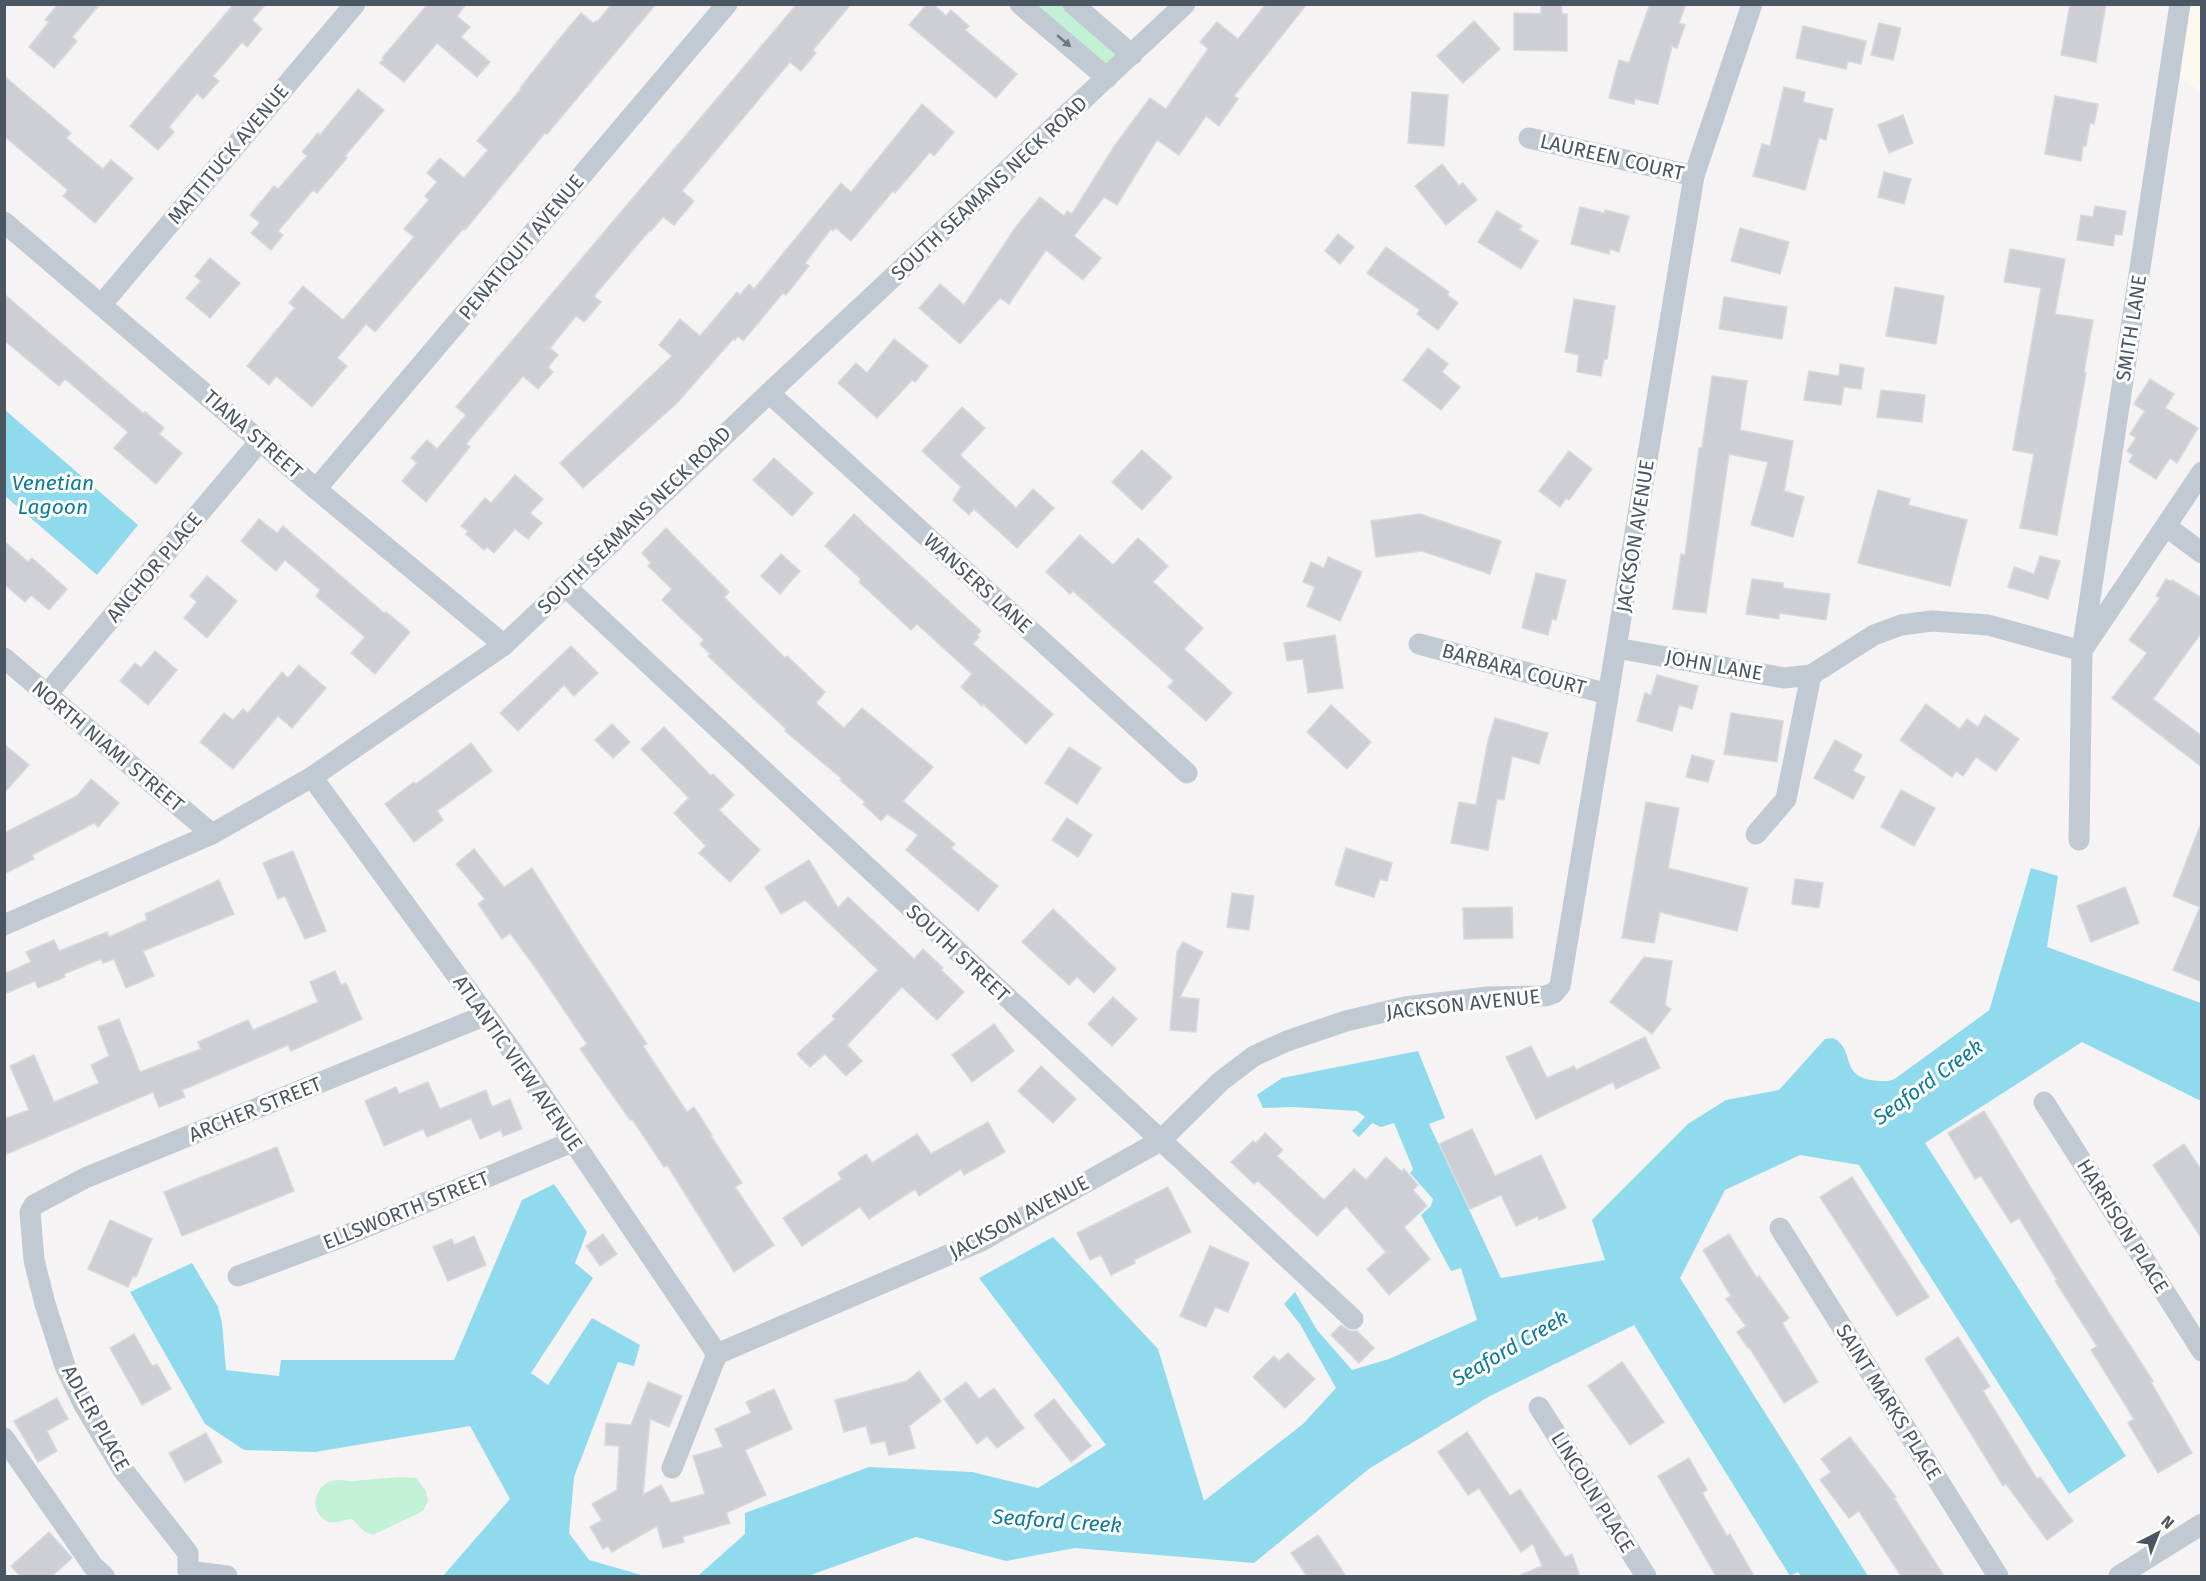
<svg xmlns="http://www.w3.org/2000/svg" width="2206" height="1581" font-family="'Fira Sans',sans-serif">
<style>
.commercial{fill:#fdf9ef}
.green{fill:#c3f1d5}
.water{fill:#90daee}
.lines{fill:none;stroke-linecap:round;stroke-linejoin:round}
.river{stroke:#90daee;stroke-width:45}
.building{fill:#cdcfd5;stroke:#d7d9de;stroke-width:1.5}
.street{stroke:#c1cad2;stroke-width:21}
.oneway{fill:#6e7983}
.labels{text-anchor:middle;stroke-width:6;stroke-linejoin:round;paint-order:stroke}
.street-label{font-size:20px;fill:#4a5661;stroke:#fff}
.water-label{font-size:21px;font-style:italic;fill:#0c7c9b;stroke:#fff}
</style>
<rect width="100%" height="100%" fill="#f5f3f3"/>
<polygon class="commercial" points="2170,5 2201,5 2201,92 2180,78 2188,10"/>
<g class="green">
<polygon points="1028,5 1066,5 1123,54 1107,71"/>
<path d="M400,1477L416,1478L426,1491L428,1501L423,1511L373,1535L365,1532L352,1519C344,1519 337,1524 329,1522C310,1515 312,1490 329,1482C337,1478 345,1481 352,1481C368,1480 384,1478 400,1477Z"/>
</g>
<g class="water">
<polygon points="5,410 138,525 97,575 5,496"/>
<path d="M2031,868L2058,876L2047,947L2201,1003V1101L2082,1042L1925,1143L2126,1456L2069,1494L1859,1165L1800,1155L1725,1190L1680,1278L1868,1576H1801L1798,1572L1790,1576L1634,1325L1490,1396L1370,1468L1254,1563L1075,1548L1006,1561L916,1537L808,1576H682L699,1575L745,1534V1513L869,1467L972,1472L1038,1488L1106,1445L979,1278L1053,1237L1158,1349L1204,1501L1303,1424L1336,1388L1300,1324L1284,1304L1295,1292L1317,1330L1352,1370L1389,1359L1477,1320L1461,1268L1451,1271L1421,1215L1431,1206L1433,1199L1410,1173L1413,1169L1394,1123L1381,1127L1372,1123L1359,1137L1352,1131L1365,1117L1357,1111L1293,1107L1263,1108L1257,1095L1282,1078L1418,1051L1445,1118L1429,1124L1501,1278L1605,1260L1592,1220L1688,1124L1726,1100L1779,1090L1825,1039L1833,1038C1859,1051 1834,1082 1888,1081L1958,1063L1987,1018Z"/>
<polygon points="554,1184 587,1232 575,1263 593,1278 531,1373 548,1385 592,1318 640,1345 634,1366 618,1362 574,1477 569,1533 589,1560 645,1576 443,1576 510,1499 470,1426 315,1452 244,1450 205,1424 130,1292 192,1263 218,1307 222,1323 226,1370 279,1376 281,1360 454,1360 522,1200"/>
</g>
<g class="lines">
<polyline class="river" points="1904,1100 2010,1023"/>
</g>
<g class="building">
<polygon points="58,4 100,4 72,37 77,41 54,68 29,47 49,22 45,20"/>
<polygon points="234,4 266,4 252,20 262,29 247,47 242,42 213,76 219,81 203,99 197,93 169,127 174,132 158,150 130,126"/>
<polygon points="428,4 466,4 457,16 470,27 461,37 490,62 477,77 437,43 404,82 380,63 384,59 382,58"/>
<polygon points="612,4 656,4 547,134 545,133 465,230 463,229 375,332 366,324 337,358 347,366 312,407 276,376 269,385 247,366 295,308 289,303 303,286 343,320 414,237 404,229 429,200 425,196 437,182 427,173 440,158 464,178 488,150 477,141 521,89 520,88 560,38 581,13 593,23 596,21 597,22"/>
<polygon points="797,4 851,4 813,50 816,53 801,71 790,62 682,191 694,201 674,225 663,217 651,231 650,230 594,296 601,302 584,322 576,316 550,348 558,355 548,367 553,372 538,389 523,376 466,444 470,447 426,502 402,481 417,463 411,458 427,440 437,449 466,415 456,407"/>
<polygon points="927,4 933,4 946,16 951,10 969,26 965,30 1017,74 996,98 909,25"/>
<polygon points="1266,4 1307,4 1234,96 1238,99 1219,126 1206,116 1179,155 1157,140 1117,205 1104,197 1074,236 1101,258 1083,280 1046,250 1009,304 1000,298 960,344 919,308 940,284 964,305 1015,228 1040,197 1064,216 1067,211 1072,214 1115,145 1150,98 1166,109 1208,49 1200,42 1217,22 1238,39"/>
<polygon points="1541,4 1561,4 1562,14 1567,14 1567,51 1514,50 1514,13 1541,14"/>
<polygon points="1650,4 1686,4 1679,23 1685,25 1677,48 1672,46 1658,104 1635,99 1634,104 1609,98 1619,60 1629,63"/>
<polygon points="2070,4 2106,4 2096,62 2061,55"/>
<polygon points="1474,21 1500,49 1463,83 1437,56"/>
<polygon points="1879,23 1901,28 1893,60 1871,55"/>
<polygon points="1803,26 1866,41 1861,64 1848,61 1846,69 1796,58"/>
<polygon points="4,76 71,133 66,138 103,169 111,160 133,178 95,223 63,196 68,190 4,136"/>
<polygon points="1784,87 1805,92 1803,102 1833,109 1826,140 1819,138 1805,190 1753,176 1762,144 1770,146"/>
<polygon points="358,89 384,110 345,156 347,158 317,193 313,190 278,231 283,235 271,250 251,233 260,223 250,215 274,186 278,189 307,156 302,152 318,133 320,135"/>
<polygon points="1412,92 1448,95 1444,146 1408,143"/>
<polygon points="2055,96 2098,104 2094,124 2090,123 2086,146 2083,146 2081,161 2045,154"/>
<polygon points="922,104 954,132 934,156 930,152 895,193 893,191 851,241 836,228 833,231 831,229 805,263 809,266 786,295 783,293 743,341 738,336 735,340 733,339 678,402 583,488 560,463 672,356 659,345 680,319 700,336 737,292 740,295 749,284 754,289 841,183 851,192"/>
<polygon points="1903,115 1913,143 1889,153 1878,125"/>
<polygon points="1442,164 1459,186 1463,183 1477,200 1446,225 1415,186"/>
<polygon points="1884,172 1911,179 1904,204 1878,197"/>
<polygon points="2095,206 2126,211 2122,235 2115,234 2113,246 2077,240 2081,215 2093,217"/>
<polygon points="1580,207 1604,213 1605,210 1629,216 1619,252 1610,249 1609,254 1571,244"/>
<polygon points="1497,211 1522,226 1519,230 1538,241 1521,269 1478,242"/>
<polygon points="1740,228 1789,242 1780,274 1731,261"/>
<polygon points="1338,234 1354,247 1340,264 1325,251"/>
<polygon points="1386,247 1449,292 1447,295 1458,303 1438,330 1417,314 1420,310 1367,273"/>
<polygon points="2010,249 2065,259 2055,314 2093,320 2084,372 2086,373 2057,535 2020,528 2034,454 2013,450 2041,288 2004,282"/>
<polygon points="210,258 240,283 210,318 186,298 201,281 195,276"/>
<polygon points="1895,287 1944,296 1936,344 1886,336"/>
<polygon points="4,294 144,414 145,412 164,428 159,434 182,453 156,484 114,448 128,432 65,379 59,386 4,340"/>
<polygon points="1724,297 1787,307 1782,339 1719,329"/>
<polygon points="1574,299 1615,306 1607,359 1604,359 1601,376 1577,372 1579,355 1565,352"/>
<polygon points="894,339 928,366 915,382 912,380 877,418 838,383 856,363 867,373"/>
<polygon points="1428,348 1448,364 1442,372 1460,387 1441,410 1403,380"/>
<polygon points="1840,364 1864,368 1861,389 1844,387 1841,405 1804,400 1809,371 1839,376"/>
<polygon points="1712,376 1747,381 1740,430 1793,441 1784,491 1804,497 1793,537 1751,525 1768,462 1729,454 1706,613 1673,609 1681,554 1685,555 1699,448 1702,448"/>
<polygon points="2150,379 2174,394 2165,408 2198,428 2177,463 2170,458 2156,479 2129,462 2133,455 2127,451 2136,438 2130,434 2145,411 2134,404"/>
<polygon points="1881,390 1925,395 1922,422 1877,417"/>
<polygon points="962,407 985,428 960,455 1016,508 1033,489 1054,508 1017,548 974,509 969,515 953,500 961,487 922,451"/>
<polygon points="1142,450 1172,477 1142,510 1112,482"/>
<polygon points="1569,451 1592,469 1569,500 1566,498 1560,507 1539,491"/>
<polygon points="774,458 813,493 792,516 753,480"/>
<polygon points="515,475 543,499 530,513 542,523 528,539 515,529 494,553 487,547 484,550 466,534 468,531 461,526 485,498 491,503"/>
<polygon points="1878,490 1910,499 1908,505 1967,520 1950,586 1858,563"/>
<polygon points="854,514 981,631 977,635 979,637 973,644 1053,714 1026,744 983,704 982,706 961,687 972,674 917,624 911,630 859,582 861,579 825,546"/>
<polygon points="1420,514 1501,541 1490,574 1422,551 1376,557 1371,521"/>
<polygon points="259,519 277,533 283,526 384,613 386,612 410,632 375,674 351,653 365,637 316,596 320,590 285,560 276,571 241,541"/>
<polygon points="666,528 729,592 724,597 785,658 787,656 825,692 816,703 844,728 862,708 933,767 903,801 955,844 951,848 998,886 978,911 906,850 918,835 887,814 881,821 863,804 865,802 840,780 841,778 785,731 786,729 708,656 710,654 700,644 704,640 662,600 672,589 648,566 651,563 642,553"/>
<polygon points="1080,535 1113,565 1138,538 1168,566 1153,582 1203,628 1184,649 1232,693 1206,721 1168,687 1174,681 1073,591 1070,594 1046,572"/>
<polygon points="4,541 28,562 32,558 67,589 49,610 31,595 25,602 4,584"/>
<polygon points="781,554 800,571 780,594 761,576"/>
<polygon points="2040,556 2060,561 2048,599 2008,587 2014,567 2034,574"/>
<polygon points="1328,557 1362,572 1340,621 1307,606 1315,587 1303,582 1311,562 1324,568"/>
<polygon points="1536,573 1566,580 1556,620 1552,619 1548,635 1522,628"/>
<polygon points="207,576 237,601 207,638 184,618 197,602 190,596"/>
<polygon points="1752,579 1783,583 1783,588 1830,594 1826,620 1779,613 1779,619 1746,614"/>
<polygon points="2166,579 2171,582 2172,580 2202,598 2202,632 2153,699 2202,736 2202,767 2112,698 2147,653 2129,640 2160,598 2156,596"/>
<polygon points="1335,635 1343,688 1308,693 1303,659 1287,661 1284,643"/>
<polygon points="571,646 598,673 574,696 564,685 518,731 500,713"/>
<polygon points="155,651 177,670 148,705 120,681 135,663 141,668"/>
<polygon points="299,665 326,688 292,728 278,716 233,769 200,742 224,713 233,720 243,709 248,713 282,672 288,678"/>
<polygon points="1657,675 1698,686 1692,709 1679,705 1672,731 1637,721 1645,693 1651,695"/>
<polygon points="1926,704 1960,729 1967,719 1978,727 1985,715 2019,739 1996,771 1976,757 1963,776 1956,771 1952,777 1900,740"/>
<polygon points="1331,705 1371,742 1347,769 1307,732"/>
<polygon points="1731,713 1783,721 1777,762 1724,754"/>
<polygon points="1495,718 1548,733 1539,764 1512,756 1504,800 1497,799 1488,850 1451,843 1459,802 1476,805 1488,741"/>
<polygon points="612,724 630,742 613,758 595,740"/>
<polygon points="664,727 711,776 713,774 734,795 719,810 760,850 730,882 699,853 706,846 674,813 689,798 641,749"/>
<polygon points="1835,740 1862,755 1853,771 1865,777 1853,799 1814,778"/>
<polygon points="471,743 492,771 437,811 443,820 414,842 385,804 414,782 416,784"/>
<polygon points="4,744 29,765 4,793"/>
<polygon points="1069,747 1101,768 1077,804 1045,783"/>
<polygon points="1692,755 1714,761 1708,782 1686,777"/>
<polygon points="91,779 119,803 98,827 94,823 32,855 34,859 4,874 4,833 77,796"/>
<polygon points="1901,790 1935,808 1914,846 1881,827"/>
<polygon points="1646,802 1679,808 1668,868 1748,888 1737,931 1660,912 1654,943 1622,938"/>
<polygon points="1067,818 1092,835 1078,857 1052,840"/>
<polygon points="2200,826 2202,826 2202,982 2173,970 2200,907 2173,896"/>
<polygon points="1346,848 1392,863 1387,881 1380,879 1374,897 1335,885"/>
<polygon points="474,849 504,887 532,868 579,942 647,1044 643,1046 687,1112 694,1107 712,1135 711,1136 742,1183 735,1187 774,1245 734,1272 667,1165 664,1167 632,1119 630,1120 580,1049 587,1044 537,970 510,933 502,939 478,904 485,899 456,864"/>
<polygon points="293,851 326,931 305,939 285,896 278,899 263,863"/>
<polygon points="809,860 838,908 848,897 914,959 923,949 943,968 941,970 964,992 937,1020 902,987 847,1045 862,1061 846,1076 825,1054 810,1067 797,1054 835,1019 832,1016 878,970 805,900 781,914 765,887"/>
<polygon points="1795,879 1823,883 1819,908 1792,904"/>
<polygon points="219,880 234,914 143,951 154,976 126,988 114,959 103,963 101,959 64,974 65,977 38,988 35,981 4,994 4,974 31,962 26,952 54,940 59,951 107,932 109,937 147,920 145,914"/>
<polygon points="2125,887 2139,923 2091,942 2077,906"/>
<polygon points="1232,893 1254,896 1249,930 1227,927"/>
<polygon points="1512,907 1513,938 1464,939 1463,908"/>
<polygon points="1053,909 1116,969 1094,993 1077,977 1069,985 1022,942"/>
<polygon points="1183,942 1203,952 1180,997 1199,999 1196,1032 1170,1030 1177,952"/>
<polygon points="1644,957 1672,961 1665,1005 1671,1009 1652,1034 1610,1002"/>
<polygon points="335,971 341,985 346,983 362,1019 291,1051 288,1045 182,1090 185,1097 159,1107 153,1092 4,1155 4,1119 29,1110 10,1066 34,1055 54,1102 99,1083 91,1065 109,1056 98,1027 119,1019 140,1072 201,1049 198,1042 248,1020 253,1030 318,1002 310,982"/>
<polygon points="1113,997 1137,1019 1112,1046 1088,1024"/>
<polygon points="994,1024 1014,1051 972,1082 952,1055"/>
<polygon points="1645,1037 1660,1068 1616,1089 1613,1082 1536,1119 1506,1057 1531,1046 1547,1078 1574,1066 1576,1070"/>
<polygon points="1041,1066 1076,1099 1053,1123 1018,1091"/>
<polygon points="428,1082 440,1109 486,1090 492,1107 510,1099 522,1129 503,1136 501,1130 480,1139 471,1118 427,1137 423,1129 384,1146 365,1101 396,1087 399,1094"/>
<polygon points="1984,1111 2079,1266 2153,1381 2151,1382 2192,1453 2158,1473 2128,1423 2134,1419 2091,1350 2097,1346 2055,1281 2057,1280 2019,1218 2011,1223 1981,1176 1975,1179 1948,1133"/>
<polygon points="988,1122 1005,1152 964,1175 961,1169 919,1196 915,1189 869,1219 860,1207 802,1246 783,1218 842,1179 838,1173 866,1154 872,1163 917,1134 931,1154"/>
<polygon points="1472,1129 1495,1176 1541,1155 1566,1208 1539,1220 1538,1216 1516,1226 1501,1195 1470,1209 1439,1144"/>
<polygon points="1265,1133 1283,1150 1277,1156 1324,1200 1354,1169 1366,1180 1386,1157 1402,1172 1404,1169 1418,1185 1413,1190 1427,1206 1404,1227 1430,1259 1389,1295 1367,1269 1386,1252 1346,1206 1317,1236 1258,1181 1254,1184 1231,1162 1253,1141 1256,1143"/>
<polygon points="2184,1144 2202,1171 2202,1239 2153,1165"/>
<polygon points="277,1147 294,1191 182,1236 164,1192"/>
<polygon points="1852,1177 1929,1297 1897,1316 1820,1197"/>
<polygon points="1168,1187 1191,1232 1134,1260 1135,1263 1111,1275 1101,1255 1090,1260 1077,1233"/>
<polygon points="110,1220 152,1239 136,1277 133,1276 128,1287 88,1269"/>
<polygon points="603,1234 617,1254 600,1266 586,1246"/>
<polygon points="1729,1234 1757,1278 1759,1276 1789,1318 1782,1323 1818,1382 1784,1403 1749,1347 1748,1348 1737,1332 1746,1326 1726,1299 1731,1296 1703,1250"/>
<polygon points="474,1236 486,1265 448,1281 433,1247 452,1239 454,1245"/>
<polygon points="1210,1246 1249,1263 1228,1312 1215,1307 1206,1327 1180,1316"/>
<polygon points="1341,1325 1350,1331 1357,1331 1374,1348 1359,1363 1331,1335"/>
<polygon points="134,1334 152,1366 157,1364 171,1389 142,1405 110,1348"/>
<polygon points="1958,1337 1990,1386 1983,1391 2037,1479 2040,1477 2073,1521 2047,1540 2006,1484 2003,1486 1925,1359"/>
<polygon points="1288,1353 1315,1379 1285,1408 1253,1377 1274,1356 1279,1361"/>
<polygon points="1622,1362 1664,1422 1630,1445 1588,1386"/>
<polygon points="919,1371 941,1401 909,1426 915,1448 889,1455 885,1441 871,1444 866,1426 844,1432 835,1400 907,1381"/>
<polygon points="648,1382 682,1396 669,1427 650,1419 643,1495 661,1485 671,1503 705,1494 693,1456 723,1447 715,1429 751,1413 746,1402 774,1389 792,1429 745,1450 766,1495 726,1513 730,1523 682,1537 684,1542 663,1548 657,1526 612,1552 608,1546 603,1549 590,1527 602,1520 592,1504 617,1490 619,1446 605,1445 606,1423 631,1425"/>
<polygon points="966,1382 979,1399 994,1388 1024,1428 997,1448 987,1436 977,1444 944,1399"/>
<polygon points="57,1398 68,1419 47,1431 57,1451 38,1462 14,1421"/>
<polygon points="1054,1399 1091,1446 1071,1462 1034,1415"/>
<polygon points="1467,1432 1510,1496 1520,1489 1565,1557 1572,1554 1580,1576 1518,1576 1542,1566 1533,1544 1521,1552 1479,1488 1468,1495 1438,1452"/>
<polygon points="206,1433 222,1462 185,1482 169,1453"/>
<polygon points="1850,1437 1896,1497 1894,1498 1944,1576 1901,1576 1859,1511 1849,1518 1820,1480 1831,1472 1821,1459"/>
<polygon points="1689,1458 1707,1490 1702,1493 1727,1536 1730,1534 1754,1576 1716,1576 1658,1476"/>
<polygon points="49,1532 72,1558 52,1576 20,1576 11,1566"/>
<polygon points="1318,1535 1346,1576 1307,1576 1291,1553"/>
</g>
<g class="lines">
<g class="street">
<polyline points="1020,4 1107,78"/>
<polyline points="1073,4 1132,55"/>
<polyline points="1529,138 1694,176"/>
<polyline points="4,222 316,489 504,645"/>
<polyline points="102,304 355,4"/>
<polyline points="769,393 1187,773"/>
<polyline points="316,489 727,4"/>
<polyline points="2167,527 2202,553"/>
<polyline points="565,586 1353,1319"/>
<polyline points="1419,644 1608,694"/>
<polyline points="2085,646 2202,472"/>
<polyline points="1616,648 1784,678 1811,675 1874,635 1901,625 1932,621 1988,625 2082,651"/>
<polyline points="4,658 212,834"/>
<polyline points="47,694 261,440"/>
<polyline points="312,777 512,1051 717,1354"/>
<polyline points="1756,834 1786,799 1811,675"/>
<polyline points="2079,840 2082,651 2180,4"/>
<polyline points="4,925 212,834 312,777 504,645 769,393 1185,4"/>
<polyline points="2044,1102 2202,1351"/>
<polyline points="1780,1228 1998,1576"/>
<polyline points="238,1276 337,1239 572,1142"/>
<polyline points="1539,1407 1646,1576"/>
<polyline points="4,1438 93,1566 104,1576"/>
<polyline points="672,1468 717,1354 981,1241 1160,1141 1221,1081 1254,1056 1287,1041 1346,1021 1405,1007 1487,997 1545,996 1554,993 1560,986 1694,176 1752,4"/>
<polyline points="188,1571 188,1553 123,1470 84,1405 65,1366 45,1304 34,1260 30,1212 34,1205 85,1178 486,1015"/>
<polyline points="188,1571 227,1576"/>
<polyline points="2119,1576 2202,1524"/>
</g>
</g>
<defs><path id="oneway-solid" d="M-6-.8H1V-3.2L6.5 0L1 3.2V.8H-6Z" transform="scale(1.5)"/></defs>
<use class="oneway" href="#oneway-solid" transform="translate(1064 41) rotate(40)"/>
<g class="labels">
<g class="street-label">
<text transform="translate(228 154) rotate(-50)" y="7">MATTITUCK AVENUE</text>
<text transform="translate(1612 157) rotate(13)" y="7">LAUREEN COURT</text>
<text transform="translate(989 188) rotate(-43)" y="7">SOUTH SEAMANS NECK ROAD</text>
<text transform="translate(521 247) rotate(-50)" y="7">PENATIQUIT AVENUE</text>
<text transform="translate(2131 328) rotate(-81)" y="7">SMITH LANE</text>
<text transform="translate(253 434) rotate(41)" y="7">TIANA STREET</text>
<text transform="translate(634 520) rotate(-44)" y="7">SOUTH SEAMANS NECK ROAD</text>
<text transform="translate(1635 536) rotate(-81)" y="7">JACKSON AVENUE</text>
<text transform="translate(154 567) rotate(-50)" y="7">ANCHOR PLACE</text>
<text transform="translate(978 583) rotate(42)" y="7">WANSERS LANE</text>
<text transform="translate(1714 665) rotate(10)" y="7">JOHN LANE</text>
<text transform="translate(1514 669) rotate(15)" y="7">BARBARA COURT</text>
<text transform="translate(108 746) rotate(40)" y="7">NORTH NIAMI STREET</text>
<text transform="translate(958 953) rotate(43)" y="7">SOUTH STREET</text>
<text transform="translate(1463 1004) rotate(-6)" y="7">JACKSON AVENUE</text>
<text transform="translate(518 1063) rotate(55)" y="7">ATLANTIC VIEW AVENUE</text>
<text transform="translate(255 1109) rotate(-22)" y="7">ARCHER STREET</text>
<text transform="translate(406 1210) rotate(-22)" y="7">ELLSWORTH STREET</text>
<text transform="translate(1019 1217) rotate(-28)" y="7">JACKSON AVENUE</text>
<text transform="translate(2123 1226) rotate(58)" y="7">HARRISON PLACE</text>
<text transform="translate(1889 1402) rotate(58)" y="7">SAINT MARKS PLACE</text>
<text transform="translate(96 1418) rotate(61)" y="7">ADLER PLACE</text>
<text transform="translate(1593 1492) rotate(58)" y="7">LINCOLN PLACE</text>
</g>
<g class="water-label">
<text x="53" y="490">Venetian<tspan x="53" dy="24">Lagoon</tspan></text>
<text transform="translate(1928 1082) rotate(-36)" y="7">Seaford Creek</text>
<text transform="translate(1510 1348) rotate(-30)" y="7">Seaford Creek</text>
<text transform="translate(1057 1521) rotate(4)" y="7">Seaford Creek</text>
</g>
</g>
<rect width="2206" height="1581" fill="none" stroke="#4a5661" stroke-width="12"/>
<g transform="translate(2158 1533) rotate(42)" stroke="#ffffff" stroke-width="4.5" paint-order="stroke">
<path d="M0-4.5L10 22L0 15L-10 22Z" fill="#4a5661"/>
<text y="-9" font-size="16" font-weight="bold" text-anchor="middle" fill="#4a5661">N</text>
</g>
</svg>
